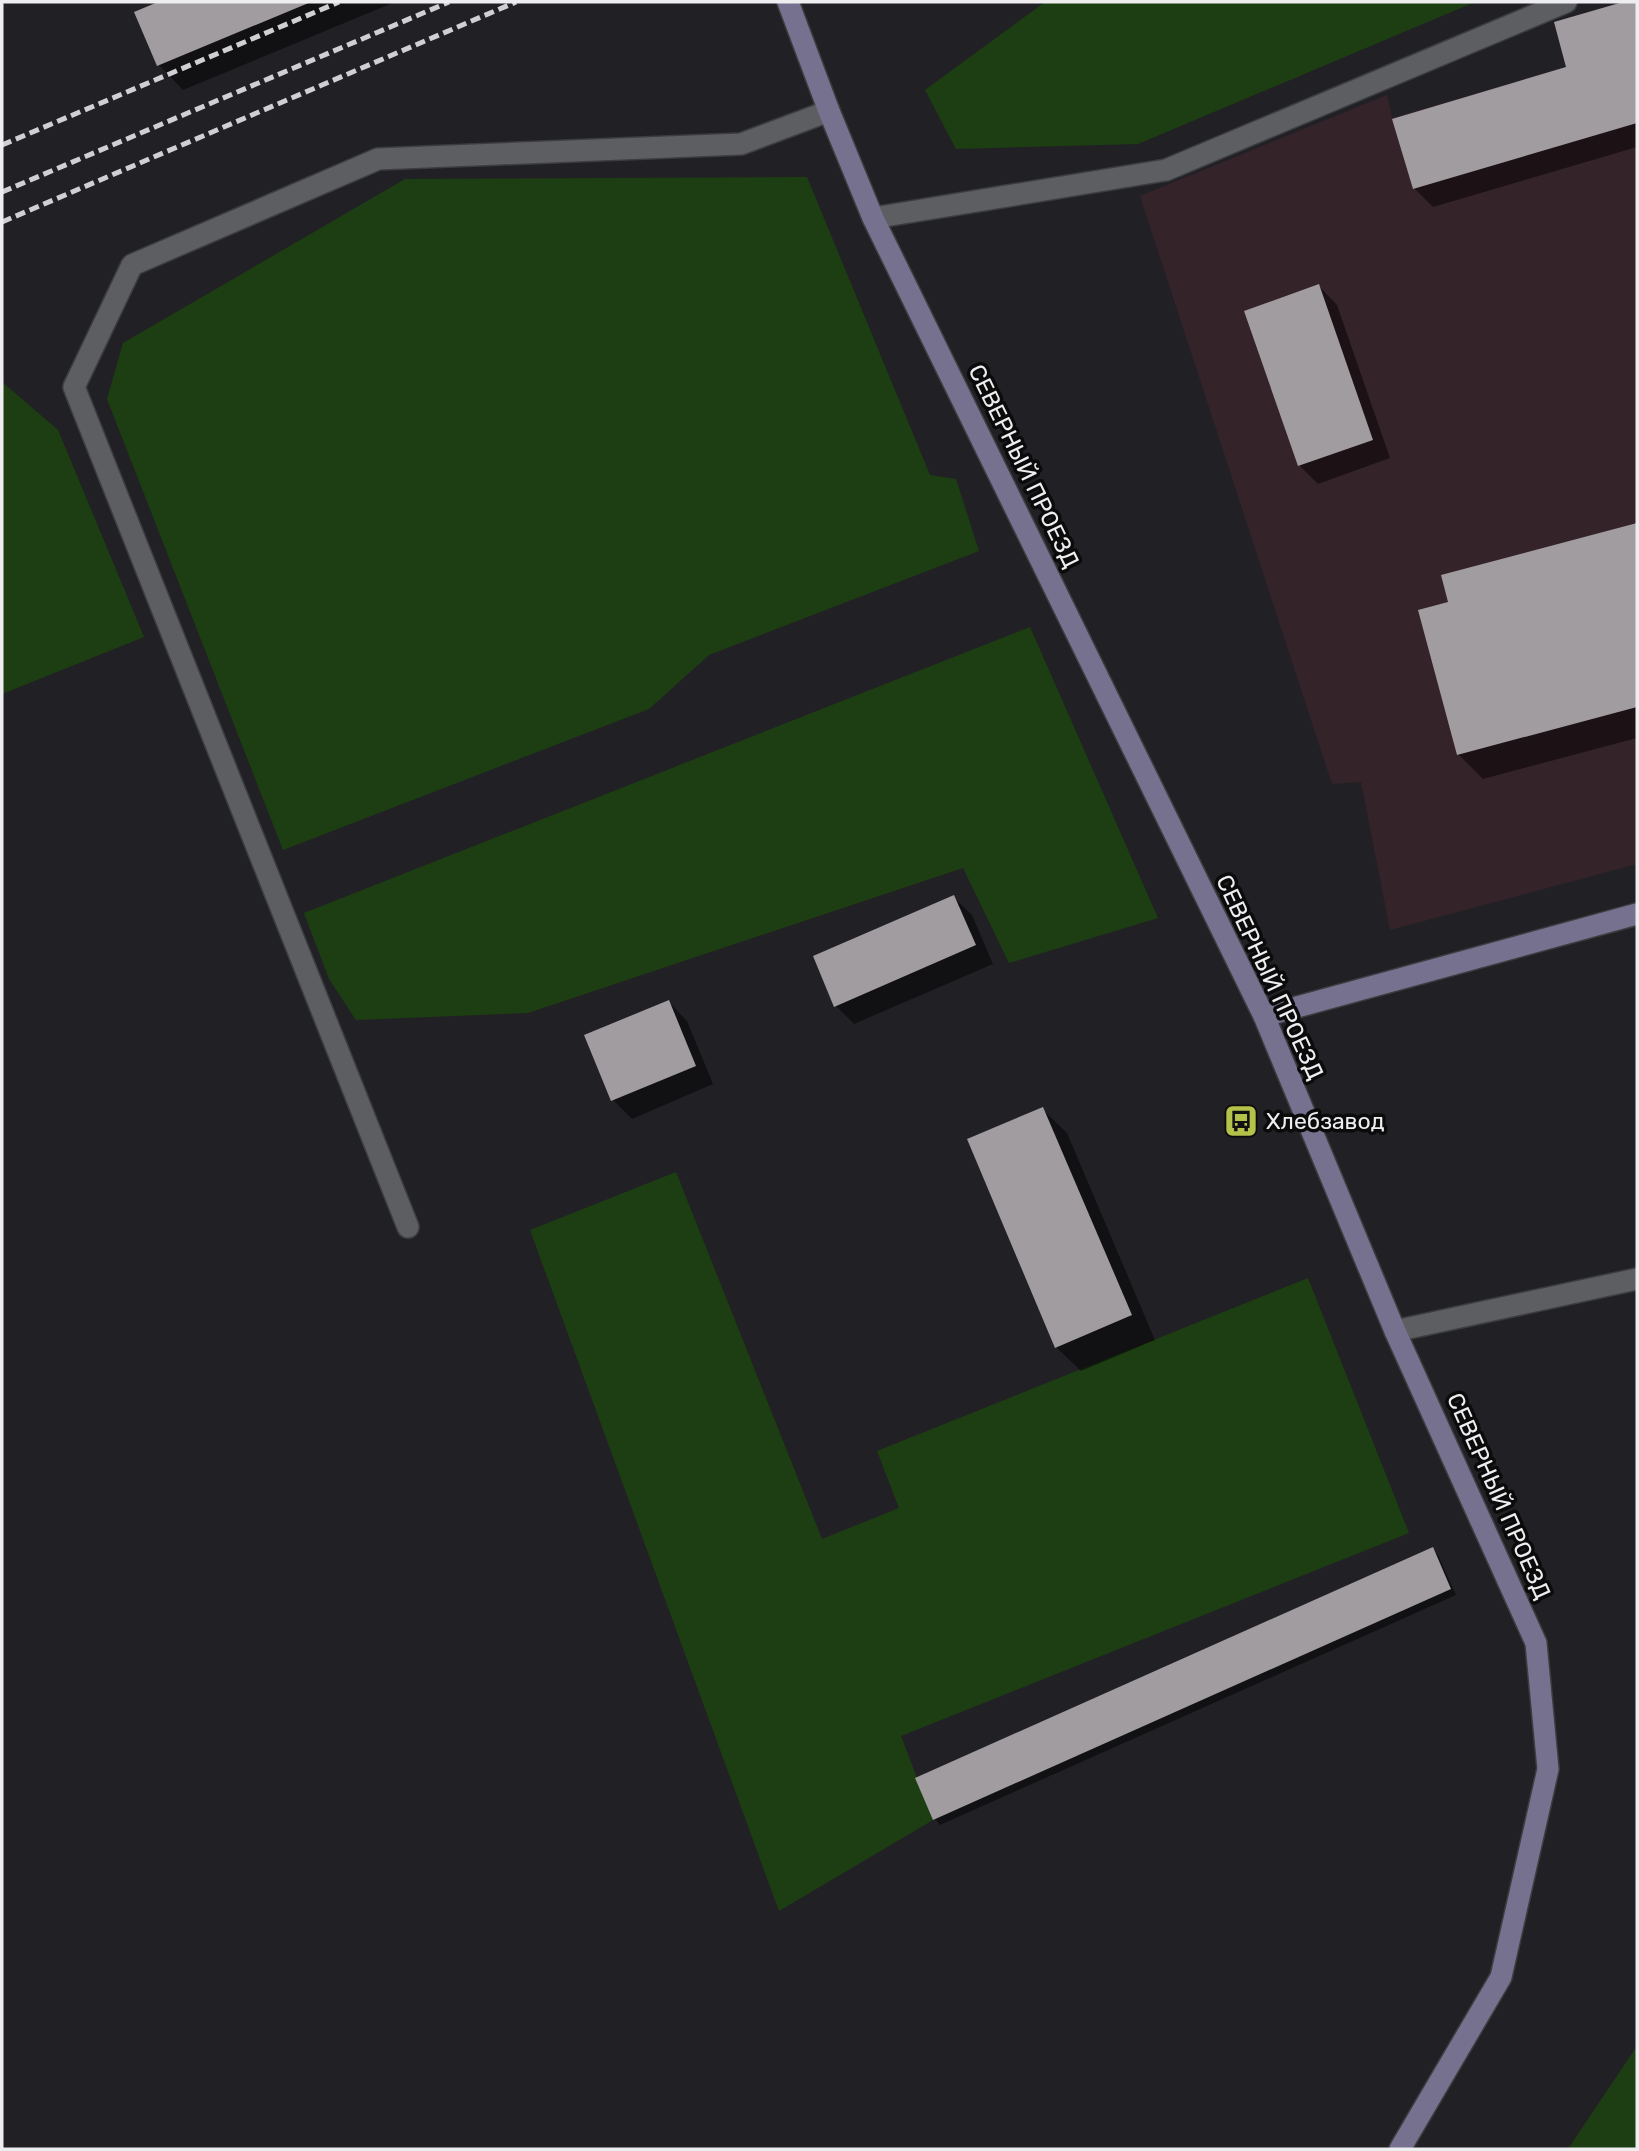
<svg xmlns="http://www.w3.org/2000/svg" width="1639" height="2151" font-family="Rubik,sans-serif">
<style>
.commercial{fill:#35232a}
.green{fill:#1d3e12}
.shadow{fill:#0007}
.building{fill:#a19c9f}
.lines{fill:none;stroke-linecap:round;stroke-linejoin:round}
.lane-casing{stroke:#3c3d40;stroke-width:24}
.secondary-casing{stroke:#3c3d40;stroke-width:24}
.lane{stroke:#5d5e62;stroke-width:21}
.secondary{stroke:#75718f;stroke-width:21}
.rail{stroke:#d0d0d3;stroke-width:5;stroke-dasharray:10 5;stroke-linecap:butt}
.labels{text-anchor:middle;stroke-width:7;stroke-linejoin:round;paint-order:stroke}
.street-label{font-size:23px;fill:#eeeef1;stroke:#0b0b0c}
.poi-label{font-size:23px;fill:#eeeef1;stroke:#0b0b0c;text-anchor:start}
</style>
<rect width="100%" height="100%" fill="#212125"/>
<polygon class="commercial" points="1623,2 1637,2 1637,864 1390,930 1361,782 1332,784 1140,196 1387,95 1392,118 1566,67 1554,22"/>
<g class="green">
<polygon points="1045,2 1475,2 1138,144 956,149 925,90"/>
<polygon points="807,177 930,475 956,479 979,551 709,655 649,709 283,850 107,399 123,343 405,179"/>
<polygon points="2,382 58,430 144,637 2,694"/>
<polygon points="1030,627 1158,918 1009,963 963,868 528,1013 356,1020 329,979 304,913"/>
<polygon points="676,1172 822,1539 899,1508 877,1451 1308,1278 1409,1533 901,1736 933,1820 779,1911 530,1230"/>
<polygon points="1637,2046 1637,2149 1568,2149"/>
</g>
<g class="shadow">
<polygon points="163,2 395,2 183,90 159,65 137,13"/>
<polygon points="1629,2 1637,2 1637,147 1433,207 1414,188 1569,68 1556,24"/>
<polygon points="1319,286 1337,305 1390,458 1318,484 1299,465"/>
<polygon points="1637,525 1637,738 1483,779 1458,754 1451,603 1443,576"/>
<polygon points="953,897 972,915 993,964 854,1024 836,1006"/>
<polygon points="669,1002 687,1021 713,1084 632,1119 613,1100"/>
<polygon points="1042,1109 1067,1133 1155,1340 1081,1371 1056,1347"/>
<polygon points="1432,1550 1438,1555 1456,1595 940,1825 935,1819"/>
</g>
<g class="building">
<polygon points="158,2 311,2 157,66 134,12"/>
<polygon points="1623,2 1637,2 1637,123 1413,189 1392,119 1566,67 1554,22"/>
<polygon points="1319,284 1373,440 1298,466 1244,311"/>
<polygon points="1637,523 1637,707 1457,755 1418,610 1448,602 1441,575"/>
<polygon points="954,895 976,945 834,1007 813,956"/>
<polygon points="669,1000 696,1066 611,1101 584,1035"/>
<polygon points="1043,1107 1132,1315 1055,1348 967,1139"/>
<polygon points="1433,1547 1451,1589 933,1820 915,1778"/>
</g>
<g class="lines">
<defs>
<g id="lane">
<polyline points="873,218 1166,170 1566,2"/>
<polyline points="408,1227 74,387 132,265 378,159 741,144 829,111"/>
<polyline points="1395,1331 1637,1279"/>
</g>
<g id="secondary">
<polyline points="788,2 829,111 873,218 1264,1016 1395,1331 1536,1643 1548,1769 1501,1977 1400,2149"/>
<polyline points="1264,1016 1637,914"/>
</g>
</defs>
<use href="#lane" class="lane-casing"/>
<use href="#secondary" class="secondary-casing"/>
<use href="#lane" class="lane"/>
<use href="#secondary" class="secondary"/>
<g class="rail">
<polyline points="2,145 339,2"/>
<polyline points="2,192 449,2"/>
<polyline points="2,222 516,2"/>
</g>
</g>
<defs>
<symbol id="bus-square" viewBox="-11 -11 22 22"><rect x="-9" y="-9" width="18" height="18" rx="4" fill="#b4c24a" stroke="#0b0b0c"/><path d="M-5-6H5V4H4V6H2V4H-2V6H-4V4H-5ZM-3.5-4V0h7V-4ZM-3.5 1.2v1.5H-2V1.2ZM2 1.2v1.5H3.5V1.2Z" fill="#111"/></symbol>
</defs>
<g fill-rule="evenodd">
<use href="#bus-square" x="1222" y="1102" width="38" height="38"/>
</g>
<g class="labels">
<g class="street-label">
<text transform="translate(1024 466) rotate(64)" y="8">СЕВЕРНЫЙ ПРОЕЗД</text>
<text transform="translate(1270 977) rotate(65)" y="8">СЕВЕРНЫЙ ПРОЕЗД</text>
<text transform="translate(1499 1496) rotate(66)" y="8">СЕВЕРНЫЙ ПРОЕЗД</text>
</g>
<g class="poi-label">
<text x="1266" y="1129">Хлебзавод</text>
</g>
</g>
<rect width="1639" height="2151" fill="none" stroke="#eeeef1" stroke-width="7"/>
</svg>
